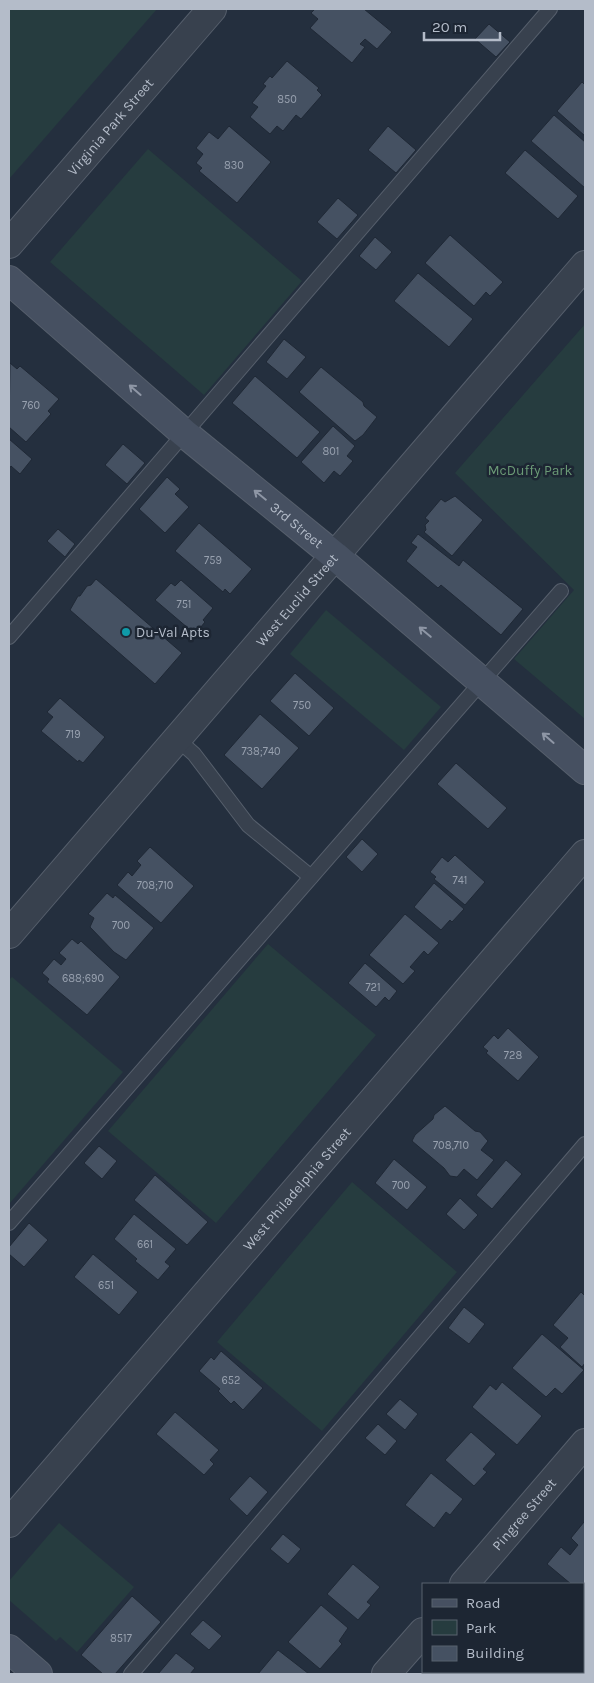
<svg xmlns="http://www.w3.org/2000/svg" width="594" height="1683" font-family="Karla,sans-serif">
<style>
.green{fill:#263c3f}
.building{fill:#455162;stroke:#1f2835}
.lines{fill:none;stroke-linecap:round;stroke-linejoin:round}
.lane-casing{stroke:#565f6c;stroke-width:16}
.street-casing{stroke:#565f6c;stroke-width:30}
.secondary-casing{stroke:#565f6c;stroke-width:30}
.lane{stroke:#38414e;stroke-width:14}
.street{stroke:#38414e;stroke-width:28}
.secondary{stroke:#465061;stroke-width:28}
.oneway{stroke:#8e96a5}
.culture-dot{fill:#0f9aa8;stroke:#1d2633;stroke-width:2}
.labels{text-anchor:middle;stroke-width:5;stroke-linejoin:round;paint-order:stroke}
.number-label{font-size:11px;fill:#98a1af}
.street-label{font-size:14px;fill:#b4bcc9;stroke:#1d2633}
.park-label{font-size:14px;fill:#6b9a76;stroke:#1d2633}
.poi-label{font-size:14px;fill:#b4bcc9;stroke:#1d2633;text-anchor:start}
</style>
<rect width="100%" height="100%" fill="#242f3e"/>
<g class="green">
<polygon points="9,9 157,9 9,179"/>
<polygon points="148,149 302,281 204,395 50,262"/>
<polygon points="585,324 585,719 514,659 574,590 455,473"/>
<polygon points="326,610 441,707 404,750 290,654"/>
<polygon points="268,944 376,1035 216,1223 108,1131"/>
<polygon points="12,977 123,1072 9,1204 9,980"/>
<polygon points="352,1182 457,1272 322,1431 217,1342"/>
<polygon points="59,1523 134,1587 77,1652 60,1637 56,1641 9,1600 9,1581"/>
</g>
<g class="building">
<polygon points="315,9 364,9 392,32 377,49 365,39 360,44 365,47 352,63 310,28 318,19 311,13"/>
<polygon points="489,24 510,42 496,57 475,39"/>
<polygon points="287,61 319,88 317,90 322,95 301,119 296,115 283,131 277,126 270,134 250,117 258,107 252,103 266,86 263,84 270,76 272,78"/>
<polygon points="582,82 585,85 585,136 557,111"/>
<polygon points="554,115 585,142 585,188 531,141"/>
<polygon points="229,126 271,162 237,203 199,171 202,168 196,163 203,154 196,148 209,132 218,139"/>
<polygon points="388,126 416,150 396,173 368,150"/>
<polygon points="525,150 578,196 558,219 505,173"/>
<polygon points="338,198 358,215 337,239 317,222"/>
<polygon points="450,235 503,282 490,296 486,292 474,306 425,263"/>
<polygon points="375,237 392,252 376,270 359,256"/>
<polygon points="418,273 473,319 449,347 394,301"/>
<polygon points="284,339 306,357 287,379 266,362"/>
<polygon points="10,363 17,369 20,366 59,399 48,411 51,414 26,442 9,427"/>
<polygon points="321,367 363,402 364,406 377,417 363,435 355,441 299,392"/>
<polygon points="255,376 320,432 297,458 232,403"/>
<polygon points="333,426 355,446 347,456 353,461 340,476 334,471 324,483 301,462"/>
<polygon points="9,439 32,459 20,474 11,466 9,469"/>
<polygon points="123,444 145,463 127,484 105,465"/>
<polygon points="167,477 180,489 175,494 189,507 165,533 139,509"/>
<polygon points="455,496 483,520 452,556 424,532 426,530 425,525 429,521 425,518 441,499 445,502"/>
<polygon points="199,523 252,569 230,594 225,589 223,592 175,551"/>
<polygon points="58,529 75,544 65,557 47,541"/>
<polygon points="418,534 459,566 463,560 523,609 501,635 441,585 438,588 406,561 417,547 411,543"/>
<polygon points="96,579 182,653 155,684 70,610 78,596 80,596 87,586 91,585"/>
<polygon points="181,580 213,608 203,620 205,622 195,634 155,600 171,583 175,586"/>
<polygon points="295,673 334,708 309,736 270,701"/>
<polygon points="60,698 105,737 83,763 79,760 78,762 41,731 53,717 47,712"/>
<polygon points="260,714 299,748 262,789 224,755"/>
<polygon points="456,763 507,808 488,829 437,784"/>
<polygon points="362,839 378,854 362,872 346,857"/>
<polygon points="150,847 194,886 161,923 117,885 128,872 132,876 141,865 137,861"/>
<polygon points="455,855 485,882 465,905 434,879 436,877 430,872 442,857 448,862"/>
<polygon points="434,883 464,909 452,922 450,920 441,930 414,907"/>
<polygon points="107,893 113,898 115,895 154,928 126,960 114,952 90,927 94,918 88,914"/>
<polygon points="405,914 439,943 428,955 424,951 410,967 415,971 403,984 369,955"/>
<polygon points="72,939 78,944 81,941 120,977 87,1015 47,982 49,979 42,973 54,959 61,965 66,959 59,953"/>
<polygon points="365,963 397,991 389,1001 385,997 376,1007 348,983"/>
<polygon points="508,1028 539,1057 518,1081 486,1053 488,1051 483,1047 494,1035 498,1039"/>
<polygon points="445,1106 475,1131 480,1132 488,1141 481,1150 494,1160 477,1180 464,1169 457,1177 450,1176 444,1168 412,1141 415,1135 433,1119 434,1115"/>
<polygon points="99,1146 117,1161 102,1179 84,1163"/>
<polygon points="394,1159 427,1187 407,1210 375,1183"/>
<polygon points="506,1160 522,1174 492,1209 476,1195"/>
<polygon points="155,1175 208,1222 187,1245 134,1200"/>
<polygon points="460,1198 478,1215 464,1230 446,1214"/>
<polygon points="134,1214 176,1249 165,1262 170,1266 158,1280 135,1261 137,1259 114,1239"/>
<polygon points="29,1223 48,1240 24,1267 9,1254 9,1247"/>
<polygon points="93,1254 138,1292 119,1315 74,1277"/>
<polygon points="581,1292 585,1296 585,1363 582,1367 560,1347 568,1338 553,1325"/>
<polygon points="464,1307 485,1324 469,1344 448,1328"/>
<polygon points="542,1334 584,1370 562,1394 555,1388 546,1397 512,1368"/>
<polygon points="221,1351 263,1388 243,1410 234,1401 231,1404 218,1391 220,1389 199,1371 211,1357 214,1360"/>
<polygon points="502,1382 542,1416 517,1445 472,1407 490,1385 496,1390"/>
<polygon points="400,1399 418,1414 405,1430 386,1414"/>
<polygon points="175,1412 219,1450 210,1460 214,1464 204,1475 156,1434"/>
<polygon points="378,1424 397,1441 385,1455 365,1438"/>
<polygon points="471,1432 496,1454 483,1469 487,1472 474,1486 445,1460"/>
<polygon points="431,1473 463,1499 450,1515 446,1512 434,1528 405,1505"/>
<polygon points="250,1476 268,1492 247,1516 229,1499"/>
<polygon points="584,1522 585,1523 585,1597 583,1595 583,1584 571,1584 547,1564 561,1547 570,1555 578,1545 571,1538"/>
<polygon points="283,1534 301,1549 288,1564 270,1549"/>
<polygon points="353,1564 380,1587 367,1602 371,1605 358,1620 327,1594"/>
<polygon points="132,1596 161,1622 115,1674 103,1674 81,1655"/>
<polygon points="321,1605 348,1628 339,1641 342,1644 320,1669 288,1642"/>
<polygon points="203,1620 222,1636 209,1650 190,1634"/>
<polygon points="278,1650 309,1674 258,1674"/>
<polygon points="176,1653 195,1668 190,1674 158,1674"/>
</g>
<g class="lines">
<defs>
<g id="lane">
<polyline points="9,637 550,9"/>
<polyline points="177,739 194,754 248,825 311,877"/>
<polyline points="9,1223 561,591"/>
<polyline points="131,1674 585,1144"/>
</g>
<g id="street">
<path id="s1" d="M9,244L212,9"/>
<path id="s2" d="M9,934L585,265"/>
<path id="s3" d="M9,1523L585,854"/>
<path id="s4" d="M464,1584L585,1443"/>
<polyline points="386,1674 423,1632"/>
</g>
<g id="secondary">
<path id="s5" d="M9,280L184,433L335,556L585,770"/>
<polyline points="9,1649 38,1674"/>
</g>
</defs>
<use href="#lane" class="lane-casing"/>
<use href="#street" class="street-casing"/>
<use href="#secondary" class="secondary-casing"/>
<use href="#lane" class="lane"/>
<use href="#street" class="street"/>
<use href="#secondary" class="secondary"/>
</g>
<defs><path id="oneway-shaft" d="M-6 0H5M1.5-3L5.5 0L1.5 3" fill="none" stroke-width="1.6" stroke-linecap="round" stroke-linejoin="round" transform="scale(1.25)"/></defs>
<g class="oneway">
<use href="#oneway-shaft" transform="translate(135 390) rotate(-139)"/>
<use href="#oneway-shaft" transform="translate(260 495) rotate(-141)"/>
<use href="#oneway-shaft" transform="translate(425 632) rotate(-140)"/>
<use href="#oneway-shaft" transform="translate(548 738) rotate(-139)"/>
</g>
<circle class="culture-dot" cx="126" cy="632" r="5"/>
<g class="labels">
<g class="number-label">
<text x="287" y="103">850</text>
<text x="234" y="169">830</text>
<text x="31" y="409">760</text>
<text x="331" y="455">801</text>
<text x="213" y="564">759</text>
<text x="184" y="608">751</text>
<text x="302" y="709">750</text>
<text x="73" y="738">719</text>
<text x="261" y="755">738;740</text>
<text x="460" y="884">741</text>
<text x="155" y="889">708;710</text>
<text x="121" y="929">700</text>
<text x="83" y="982">688;690</text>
<text x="373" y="991">721</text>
<text x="513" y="1059">728</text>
<text x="451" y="1149">708,710</text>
<text x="401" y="1189">700</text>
<text x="145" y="1248">661</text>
<text x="106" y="1289">651</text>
<text x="231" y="1384">652</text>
<text x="121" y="1642">8517</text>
</g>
<g class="street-label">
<text dy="5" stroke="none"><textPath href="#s1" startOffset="155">Virginia Park Street</textPath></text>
<text dy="5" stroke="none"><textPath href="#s5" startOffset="378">3rd Street</textPath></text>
<text dy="5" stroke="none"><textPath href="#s2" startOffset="441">West Euclid Street</textPath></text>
<text dy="5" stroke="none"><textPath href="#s3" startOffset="441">West Philadelphia Street</textPath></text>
<text dy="5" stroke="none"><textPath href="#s4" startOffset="92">Pingree Street</textPath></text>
</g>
<g class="park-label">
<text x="530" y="475">McDuffy Park</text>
</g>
<g class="poi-label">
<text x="136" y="637">Du-Val Apts</text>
</g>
</g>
<rect width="594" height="1683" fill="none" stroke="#b4bcc9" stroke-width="20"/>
<rect x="422" y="1583" width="162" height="90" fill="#1d2633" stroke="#59626f"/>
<rect x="432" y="1599" width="25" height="8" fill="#465061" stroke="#59626f"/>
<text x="466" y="1608" font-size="15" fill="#b4bcc9">Road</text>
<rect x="432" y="1620" width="25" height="15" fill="#263c3f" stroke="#59626f"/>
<text x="466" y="1633" font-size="15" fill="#b4bcc9">Park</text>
<rect x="432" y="1646" width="25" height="15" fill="#455162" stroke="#59626f"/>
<text x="466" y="1658" font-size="15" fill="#b4bcc9">Building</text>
<path d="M424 32v8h76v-8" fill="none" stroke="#b4bcc9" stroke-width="2.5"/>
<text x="432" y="32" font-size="15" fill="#b4bcc9" stroke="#1d2633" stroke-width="4" paint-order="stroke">20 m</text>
</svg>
